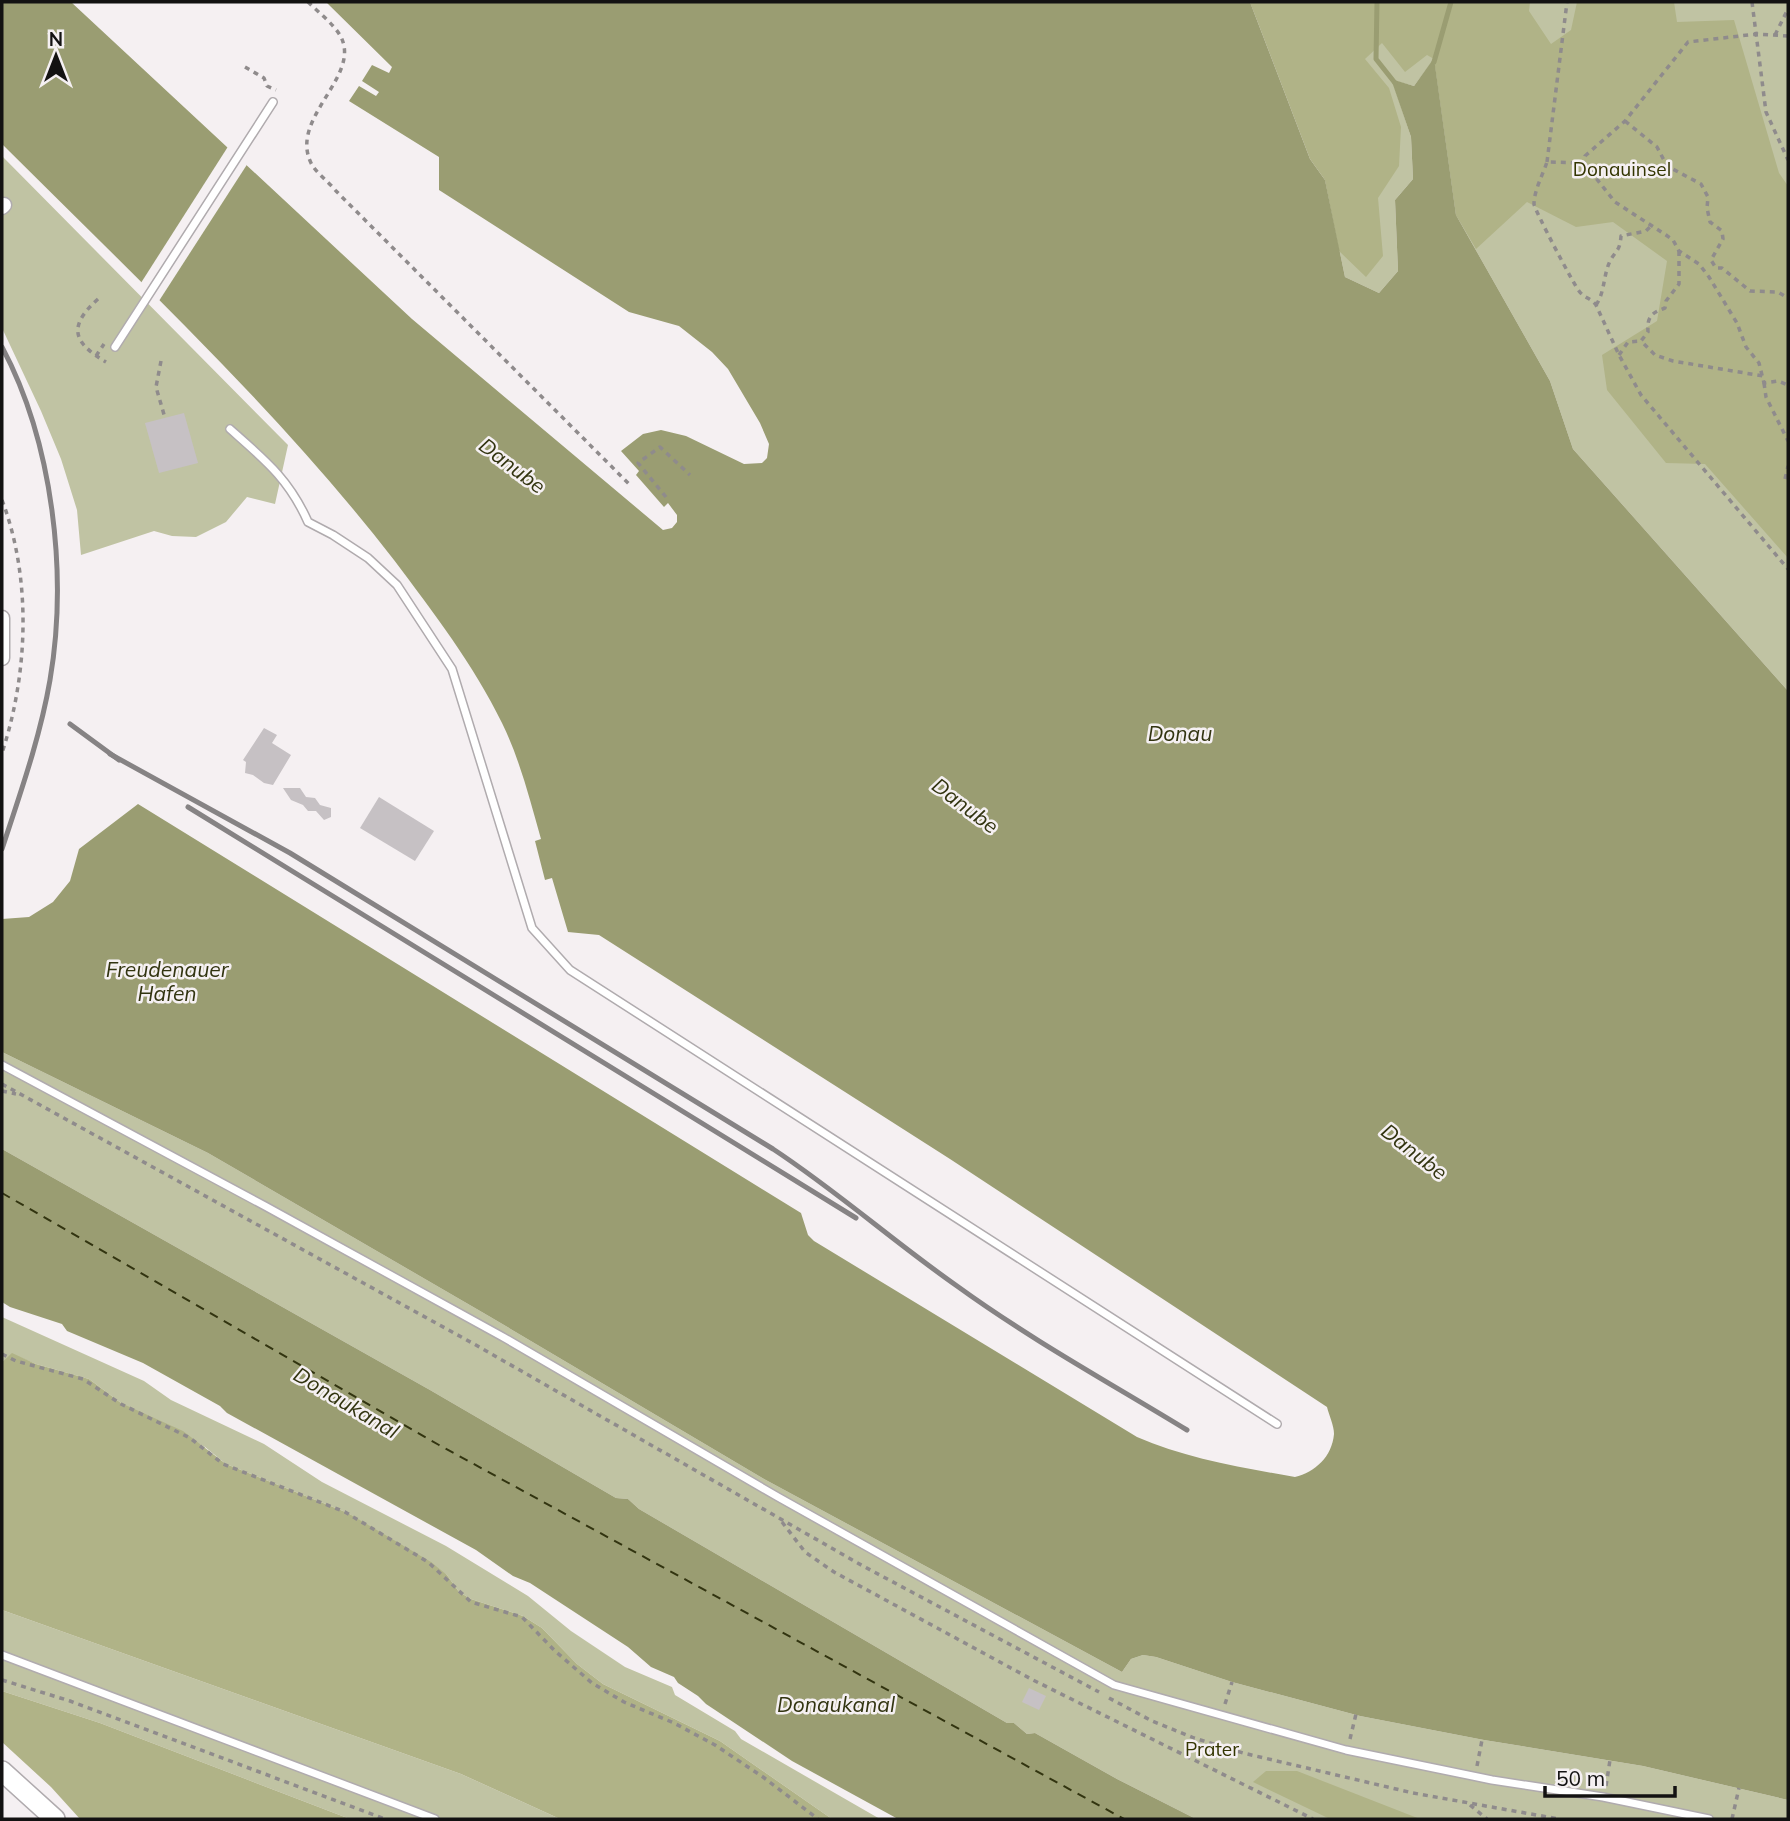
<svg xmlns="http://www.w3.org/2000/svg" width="1790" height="1821" font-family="Mulish,sans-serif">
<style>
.green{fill:#c0c3a3}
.forest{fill:#b0b387}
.water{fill:#9a9d72}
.pier{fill:#f5f0f2}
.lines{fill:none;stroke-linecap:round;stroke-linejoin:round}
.stream{stroke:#9a9d72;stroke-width:5}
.ferry{stroke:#323410;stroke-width:2;stroke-dasharray:9 7;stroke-linecap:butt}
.building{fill:#c6c1c4}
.lane-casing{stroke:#b0abae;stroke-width:10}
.street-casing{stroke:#b0abae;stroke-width:17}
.secondary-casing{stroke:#b0abae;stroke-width:22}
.path{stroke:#8f8b8c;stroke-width:3.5;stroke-dasharray:5 5;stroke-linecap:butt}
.lane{stroke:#fff;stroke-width:7}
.street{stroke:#fff;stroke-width:14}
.secondary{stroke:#fff;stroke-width:19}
.rail{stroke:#868384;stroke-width:5}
.labels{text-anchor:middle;stroke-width:5;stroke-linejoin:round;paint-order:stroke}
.park-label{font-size:19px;fill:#333500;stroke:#f5f0f2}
.water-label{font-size:21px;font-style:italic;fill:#323410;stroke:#f5f0f2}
</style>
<rect width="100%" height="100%" fill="#f5f0f2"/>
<g class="green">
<polygon points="1250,2 1788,2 1788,691 1573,449 1550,381 1456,215 1434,59 1414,86 1392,80 1411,137 1413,179 1395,200 1398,271 1379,293 1345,277 1325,180"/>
<polygon points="2,156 288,445 275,504 247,497 226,522 196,537 172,536 154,531 81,555 77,510 61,459 41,411 2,328"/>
<polygon points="2,1052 208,1153 487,1315 764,1479 1122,1672 1131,1659 1143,1655 1156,1657 1232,1682 1360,1716 1484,1740 1643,1766 1788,1800 1788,1819 1196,1819 1117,1779 1035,1733 1027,1734 1014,1723 1007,1723 639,1509 628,1499 616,1498 430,1390 2,1149"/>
<polygon points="2,1317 144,1381 171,1400 264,1444 322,1482 446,1546 528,1596 571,1631 625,1667 672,1687 675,1695 735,1731 741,1739 880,1819 832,1819 720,1741 603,1684 577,1664 542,1628 523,1616 471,1599 459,1592 447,1575 348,1513 226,1464 205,1447 121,1403 89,1379 36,1364 12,1354 2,1362"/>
<polygon points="2,1610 461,1774 560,1819 350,1819 100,1723 2,1691"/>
</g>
<g class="forest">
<polygon points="1250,2 1530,2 1529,11 1551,44 1571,30 1577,2 1674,2 1677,22 1734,20 1779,173 1788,186 1788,558 1705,464 1666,463 1607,390 1602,355 1657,321 1667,261 1613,222 1576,227 1527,202 1476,249 1456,215 1434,59 1427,55 1405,72 1382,43 1365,59 1389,88 1401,127 1399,166 1378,198 1383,256 1366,277 1339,251 1325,180 1310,159"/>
<polygon points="12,1353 36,1364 89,1379 121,1403 183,1431 226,1464 348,1513 431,1562 447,1575 459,1592 471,1599 523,1616 542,1628 577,1664 603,1684 720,1741 832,1819 560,1819 461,1774 2,1610 2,1362"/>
<polygon points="2,1691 100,1723 350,1819 80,1819 51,1787 2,1742"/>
<polygon points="1266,1771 1297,1771 1420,1819 1330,1819 1253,1782"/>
</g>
<g class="water">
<path d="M2,2H71L412,319L663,530L672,528L677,522V515L668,503L664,507L636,475L639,471L621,451L643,434L661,430L686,436L744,464L762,463L767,458L769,444L760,423L728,369L712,352L679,326L629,312L439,190V157L349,101L359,86L376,96L379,92L362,81L372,65L389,73L392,67L326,2H1250L1310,159L1325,180L1345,277L1379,293L1398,271L1395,200L1413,179L1411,137L1391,79L1414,86L1434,58L1456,215L1550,381L1573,449L1788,691V1800L1643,1766L1484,1740L1360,1716L1232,1682L1156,1657L1143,1655L1131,1659L1122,1672L764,1479L487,1315L208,1153L2,1052V919L29,917L53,902L70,881L79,849L138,804L801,1213L808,1235L814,1241L1137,1437C1184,1458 1244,1468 1295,1477C1315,1472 1332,1457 1334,1434C1334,1426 1329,1415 1327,1407L950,1159L599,935L568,932L552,878L545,880L535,841L541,839C530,800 520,760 502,723C474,665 433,612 394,560C277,409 137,279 2,144Z"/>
<polygon points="2,1149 430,1390 616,1498 628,1499 639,1509 1007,1723 1014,1723 1027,1734 1035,1733 1117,1779 1196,1819 898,1819 792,1761 706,1704 698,1696 678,1683 674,1677 651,1667 628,1647 530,1583 513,1576 476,1550 227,1413 220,1406 143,1363 67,1331 62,1324 10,1307 2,1302"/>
</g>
<polygon class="pier" points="229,145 248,163 157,304 139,286"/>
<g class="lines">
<g class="stream">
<polyline points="1377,2 1376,59 1395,83"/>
<polyline points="1434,62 1451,2"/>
</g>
<polyline class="ferry" points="2,1193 439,1445 1124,1819"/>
</g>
<g class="building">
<polygon points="184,413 198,463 159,473 145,423"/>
<polygon points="264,728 277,735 272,743 291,755 273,785 264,783 253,775 245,773 246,762 243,760"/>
<polygon points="283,788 300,788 306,797 315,798 320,805 331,808 331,817 324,820 316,811 308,811 303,805 291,800"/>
<polygon points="379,797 434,831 415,861 360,828"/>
<polygon points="1029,1688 1046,1696 1039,1710 1022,1702"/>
</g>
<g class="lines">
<defs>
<g id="lane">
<polyline points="115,347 273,102"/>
<path d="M230,429C265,460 289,479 308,522L333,535L368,558L397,585L452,669L532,928L570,970L1277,1424"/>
<polyline points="2,1065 265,1206 503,1337 778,1497 1114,1685 1346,1750 1492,1780 1603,1797 1709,1819"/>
<polyline points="2,1655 435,1819"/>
</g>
<g id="street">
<polyline points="2,207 4,205"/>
<polyline points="2,618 2,658"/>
</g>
<polyline id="secondary" points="2,1771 55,1819"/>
</defs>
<use href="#lane" class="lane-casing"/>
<use href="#street" class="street-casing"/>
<use href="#secondary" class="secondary-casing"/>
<g class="path">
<path d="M308,2C318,12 334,24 341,37C361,77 289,118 311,163C316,173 329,182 336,191L630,485"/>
<polyline points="1752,2 1766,112 1788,160"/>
<polyline points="1775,35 1788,9"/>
<path d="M1788,36L1757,34L1688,42L1625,121L1585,156L1584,163L1547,162C1543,174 1534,191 1534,204C1534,209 1574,285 1579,291C1584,298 1591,298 1596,305L1619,355L1641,395L1788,569"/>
<polyline points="245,67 264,78 267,86 276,90"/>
<polyline points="1625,121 1657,147 1667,166 1701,184 1708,197 1707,208 1710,222 1722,231 1723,239 1711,260 1716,268 1722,268 1750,291 1778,292 1788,298"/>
<polyline points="1547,162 1567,2"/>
<polyline points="1584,163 1615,202 1666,235 1673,240 1679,251 1699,264 1709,277 1737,323 1746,347 1759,363 1764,383 1778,381 1788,385"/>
<path d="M1679,251V284L1666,301L1665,308C1651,313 1647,317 1648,332L1641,341L1655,355L1673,361L1763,376"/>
<path d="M98,299C68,326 72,342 106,362"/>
<path d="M1596,305C1605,292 1603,276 1610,261C1616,250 1620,251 1621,236L1646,231L1651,226"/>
<polyline points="1619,355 1628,342 1641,341"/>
<polyline points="96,356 104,344"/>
<polyline points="161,361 156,387 165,418"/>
<polyline points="1764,383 1766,397 1788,441"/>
<polyline points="1785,479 1788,466"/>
<polyline points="666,497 638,463 660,447 690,475"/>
<path d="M2,500C32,579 28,674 2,753"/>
<polyline points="2,1084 474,1344 863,1566 1099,1692"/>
<polyline points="2,1091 16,1094"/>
<polyline points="2,1354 16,1361 83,1379 121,1404 190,1438 223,1464 345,1512 428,1562 471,1602 522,1617 555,1651 592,1683 624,1702 674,1723 715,1745 763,1777 818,1819"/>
<polyline points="782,1522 805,1552 834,1572 1033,1680 1313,1819"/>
<polyline points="2,1680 70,1701 385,1819"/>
<polyline points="1109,1698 1152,1721 1194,1738 1243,1753 1413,1793 1559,1819"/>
<polyline points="1225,1704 1232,1682"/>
<polyline points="1350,1739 1356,1714"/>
<polyline points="1477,1766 1482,1740"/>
<polyline points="1606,1786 1610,1760"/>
<polyline points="1470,1805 1487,1819"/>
<polyline points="1732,1819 1739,1788"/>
</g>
<use href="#lane" class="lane"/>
<use href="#street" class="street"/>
<use href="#secondary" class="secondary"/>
<g class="rail">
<path d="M2,347C53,443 68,574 50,680C40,738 20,794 2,849"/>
<polyline points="70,724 119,760"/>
<path d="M110,754L290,853L773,1149C837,1191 894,1242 957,1286C1030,1339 1110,1383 1187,1430"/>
<polyline points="188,807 856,1218"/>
</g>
</g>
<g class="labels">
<g class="park-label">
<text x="1622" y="176">Donauinsel</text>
<text x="1212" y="1756">Prater</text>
</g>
<g class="water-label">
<text transform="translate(512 466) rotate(37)" y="7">Danube</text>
<text x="1180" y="741">Donau</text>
<text transform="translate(965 806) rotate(37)" y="7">Danube</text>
<text x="167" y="977">Freudenauer<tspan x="167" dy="24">Hafen</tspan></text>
<text transform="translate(1414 1152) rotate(38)" y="7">Danube</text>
<text transform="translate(346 1403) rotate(31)" y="7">Donaukanal</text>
<text x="836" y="1712">Donaukanal</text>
</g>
</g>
<rect width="1790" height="1821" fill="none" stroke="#131212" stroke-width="7"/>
<g transform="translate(56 56)" stroke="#f5f0f2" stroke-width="5" paint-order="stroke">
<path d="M0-5L12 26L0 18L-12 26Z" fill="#131212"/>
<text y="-10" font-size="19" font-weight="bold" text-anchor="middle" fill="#131212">N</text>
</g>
<path d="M1545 1786v10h130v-10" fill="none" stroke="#131212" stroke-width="3.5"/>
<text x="1556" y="1786" font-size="21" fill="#131212" stroke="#f5f0f2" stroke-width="5" paint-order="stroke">50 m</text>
</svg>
